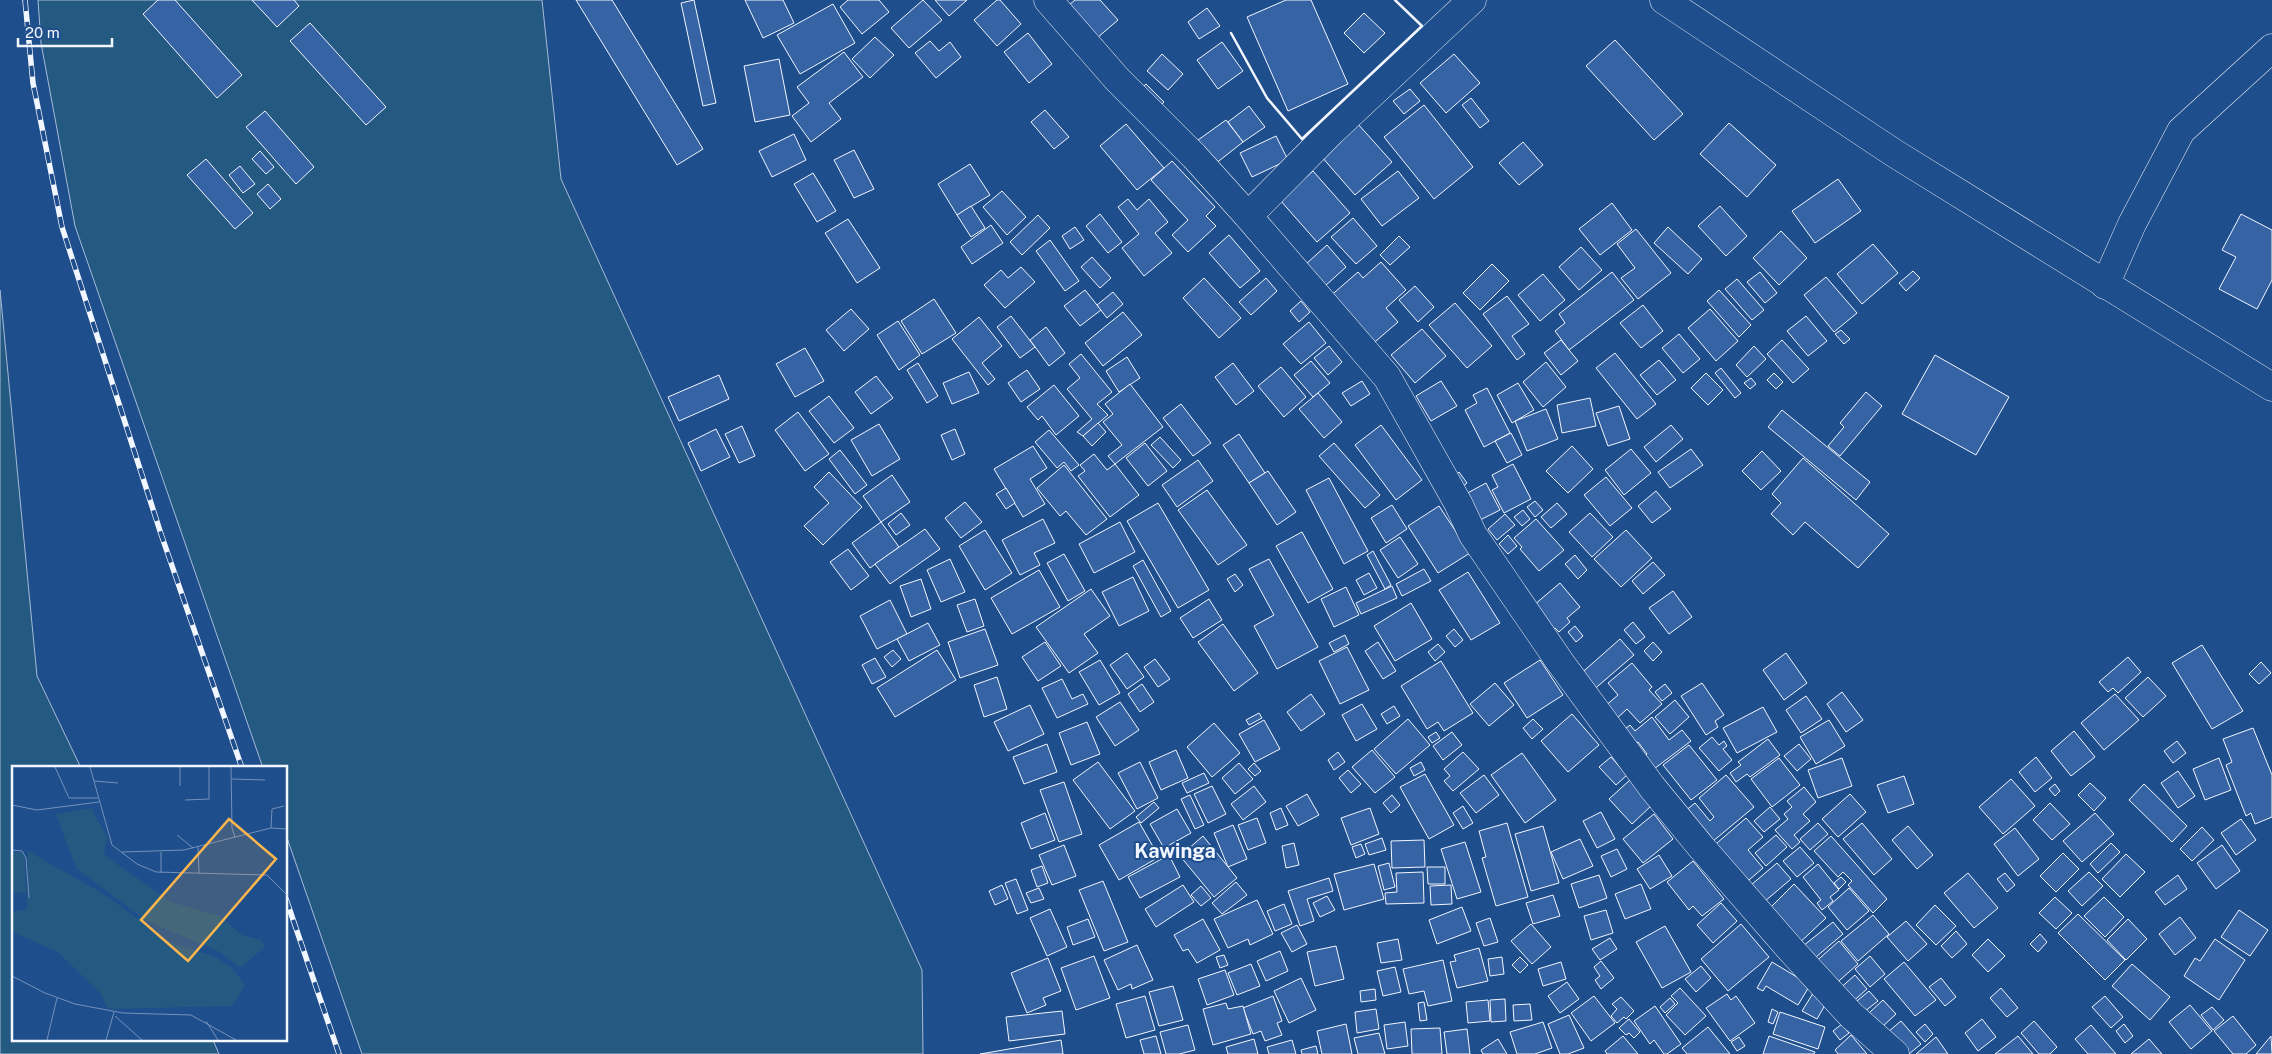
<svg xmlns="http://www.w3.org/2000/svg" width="2272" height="1054" font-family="'Public Sans',sans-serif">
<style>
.green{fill:#245a82;stroke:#a8bbd7}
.building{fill:#3563a3;stroke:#f2f6ff}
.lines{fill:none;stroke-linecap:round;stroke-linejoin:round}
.street-casing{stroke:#f2f6ff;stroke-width:29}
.street{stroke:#1f4e8c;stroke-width:28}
.rail-casing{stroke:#f2f6ff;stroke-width:5.5}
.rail{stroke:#1f4e8c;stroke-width:4;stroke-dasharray:11;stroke-linecap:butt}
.wall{stroke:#f2f6ff;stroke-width:2.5}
.labels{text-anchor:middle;stroke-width:4;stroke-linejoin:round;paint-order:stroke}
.quarter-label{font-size:20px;font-weight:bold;fill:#f2f6ff;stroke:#1f4e8c}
.inset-road{fill:none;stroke:#7391ba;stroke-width:1}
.view{fill:#ffb74d;fill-opacity:0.15;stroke:#ffb74d;stroke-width:2.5}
.inset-edge{fill:none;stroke:#f2f6ff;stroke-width:2.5}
</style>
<rect width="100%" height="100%" fill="#1f4e8c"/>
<g class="green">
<polygon points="38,0 542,0 561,179 922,970 923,1054 362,1054 286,835 286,768 263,768 75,226 41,43"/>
<polygon points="0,290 37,676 81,768 14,768 14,1040 213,1040 219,1054 0,1054"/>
</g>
<g class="building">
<polygon points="158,0 175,0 242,75 217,98 143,14"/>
<polygon points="252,0 294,0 299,6 277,27"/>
<polygon points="576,0 612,0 703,149 677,165"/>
<polygon points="694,0 716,103 703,106 681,3"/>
<polygon points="745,0 783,0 794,23 763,38"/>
<polygon points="848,0 879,0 889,12 862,34 840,7"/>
<polygon points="923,0 942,20 909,48 891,28"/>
<polygon points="935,0 967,0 949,16"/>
<polygon points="997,0 1000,0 1021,24 997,46 974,20"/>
<polygon points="1075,0 1100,0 1118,20 1097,38 1069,5"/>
<polygon points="1286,0 1311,0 1348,84 1288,111 1247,17"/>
<polygon points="833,4 855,43 800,74 777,35"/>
<polygon points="1207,8 1220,26 1199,39 1188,22"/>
<polygon points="1364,13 1385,33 1364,53 1344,33"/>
<polygon points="310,23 386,107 366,125 290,41"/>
<polygon points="1028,33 1052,64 1029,83 1004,52"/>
<polygon points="875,37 894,55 870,78 852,59"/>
<polygon points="1615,40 1683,114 1654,140 1586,66"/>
<polygon points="930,41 939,51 950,42 961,57 936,78 915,53"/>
<polygon points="1222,42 1243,71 1218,89 1197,60"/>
<polygon points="844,52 863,77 829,103 841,119 811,142 792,116 809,103 797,87"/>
<polygon points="1162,54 1183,74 1168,90 1147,71"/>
<polygon points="1454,54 1480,83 1446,113 1420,83"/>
<polygon points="779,59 790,115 755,122 744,66"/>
<polygon points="1146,84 1164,102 1155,111 1136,93"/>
<polygon points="1410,89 1420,101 1404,114 1393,101"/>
<polygon points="1471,98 1489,121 1480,128 1462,105"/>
<polygon points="1424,105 1473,167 1434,199 1384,137"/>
<polygon points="1249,106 1265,127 1243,142 1228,122"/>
<polygon points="1045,110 1069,137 1054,149 1031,122"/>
<polygon points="265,111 314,167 296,184 246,127"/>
<polygon points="1226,120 1243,142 1215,164 1198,140"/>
<polygon points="1357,123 1392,162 1355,195 1321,156"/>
<polygon points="1729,123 1776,165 1747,197 1700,154"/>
<polygon points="1126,124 1164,168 1137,190 1100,146"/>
<polygon points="794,134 806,160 772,177 759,151"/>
<polygon points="1276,136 1288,160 1252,177 1240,153"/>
<polygon points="1523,142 1543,165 1519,185 1499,163"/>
<polygon points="854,150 874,189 854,198 834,160"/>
<polygon points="260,151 274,167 266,174 252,159"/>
<polygon points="206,159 253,213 235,229 187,175"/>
<polygon points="1172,161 1215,207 1206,216 1216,226 1188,252 1172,235 1188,220 1151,180"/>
<polygon points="970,164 990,195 957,215 938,184"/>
<polygon points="240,166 255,184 243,193 229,175"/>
<polygon points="1313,171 1350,213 1317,242 1280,200"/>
<polygon points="1398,171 1419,198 1382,226 1361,199"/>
<polygon points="813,173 836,211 817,222 794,184"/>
<polygon points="1838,179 1861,211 1815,243 1792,211"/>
<polygon points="268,184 281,199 270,209 257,194"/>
<polygon points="1002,191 1026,217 1007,235 983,207"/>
<polygon points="1128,199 1137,210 1149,199 1168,222 1155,233 1172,253 1144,276 1122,248 1139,234 1118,207"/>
<polygon points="1612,203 1632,230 1600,255 1579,229"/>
<polygon points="971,206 985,228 971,237 957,215"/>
<polygon points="1720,206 1747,236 1726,256 1698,226"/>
<polygon points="1100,214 1122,242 1108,253 1086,226"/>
<polygon points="2241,214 2272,230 2272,280 2257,309 2219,289 2236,257 2222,250"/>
<polygon points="1038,215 1050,228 1022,255 1010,242"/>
<polygon points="1353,218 1377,246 1356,264 1331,237"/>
<polygon points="848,219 880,268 857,283 825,233"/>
<polygon points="991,225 1003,243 972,264 961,247"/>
<polygon points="1075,227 1084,240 1070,249 1062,236"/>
<polygon points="1668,227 1702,259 1688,274 1654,243"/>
<polygon points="1636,229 1671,273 1638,299 1621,278 1635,268 1617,244"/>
<polygon points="1781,231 1807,258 1779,285 1753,258"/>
<polygon points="1229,235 1260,271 1240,288 1209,253"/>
<polygon points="1399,236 1410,247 1390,265 1380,255"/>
<polygon points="1050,240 1079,281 1065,291 1036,251"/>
<polygon points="1873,244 1898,273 1862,304 1837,274"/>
<polygon points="1327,245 1346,267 1325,286 1306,264"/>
<polygon points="1581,247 1602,270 1579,290 1559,267"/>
<polygon points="1092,257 1111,278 1100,288 1081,267"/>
<polygon points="1381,262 1406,290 1386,308 1398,322 1369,347 1327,299 1358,272 1363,278"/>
<polygon points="1492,264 1509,281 1480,310 1463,293"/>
<polygon points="1021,267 1035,282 1005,308 984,285 1001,270 1008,278"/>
<polygon points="1913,271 1920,278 1906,291 1899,283"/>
<polygon points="1612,272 1634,300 1569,350 1555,331 1565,323 1559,314"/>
<polygon points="1760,272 1777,293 1765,303 1747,282"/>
<polygon points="1543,274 1565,300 1540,321 1518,295"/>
<polygon points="1826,277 1857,313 1834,332 1804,295"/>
<polygon points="1204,278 1241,318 1219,338 1183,298"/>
<polygon points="1266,278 1277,291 1251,315 1239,302"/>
<polygon points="1737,279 1764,310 1752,320 1725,289"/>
<polygon points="1415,286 1434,307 1418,322 1399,300"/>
<polygon points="1085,290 1101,310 1080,326 1064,306"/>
<polygon points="1719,290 1751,325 1739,337 1707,301"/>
<polygon points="1113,292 1123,304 1107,318 1097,305"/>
<polygon points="1507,296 1529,324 1512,336 1525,354 1517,360 1483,314"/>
<polygon points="934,299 956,333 922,354 901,321"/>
<polygon points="1301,301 1310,312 1299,322 1290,311"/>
<polygon points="1455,303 1492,346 1467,368 1429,325"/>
<polygon points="1643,305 1663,331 1641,348 1620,323"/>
<polygon points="851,309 869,329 844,351 826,330"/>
<polygon points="1710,309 1738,341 1716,361 1688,328"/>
<polygon points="1123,312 1142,335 1103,366 1085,343"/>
<polygon points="1011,316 1035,347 1020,358 997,327"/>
<polygon points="1806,316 1827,341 1808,356 1787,331"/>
<polygon points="979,317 1002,346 982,363 995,379 988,385 952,339"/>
<polygon points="898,321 920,355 899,370 877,335"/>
<polygon points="1309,322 1326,343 1301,364 1283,344"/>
<polygon points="1046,327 1065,353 1049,366 1030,340"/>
<polygon points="1422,329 1446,356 1415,383 1391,355"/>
<polygon points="1841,330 1850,339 1844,344 1835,334"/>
<polygon points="1679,334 1700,359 1683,373 1662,348"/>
<polygon points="1561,340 1578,361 1561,375 1544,353"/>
<polygon points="1782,340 1809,369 1793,383 1767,354"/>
<polygon points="1329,346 1342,362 1328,375 1314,358"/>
<polygon points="1754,346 1766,359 1747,377 1736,365"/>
<polygon points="805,348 824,381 795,397 776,364"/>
<polygon points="1615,353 1656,404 1637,419 1596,368"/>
<polygon points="1081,354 1112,392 1097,404 1108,415 1083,436 1077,432 1092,419 1067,389 1080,378 1069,364"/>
<polygon points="1935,355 2009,397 1976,455 1902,414"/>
<polygon points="1127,357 1140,378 1119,392 1106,371"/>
<polygon points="1659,360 1676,380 1657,395 1640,375"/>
<polygon points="1311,361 1330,383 1313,397 1294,375"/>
<polygon points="1546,362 1566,387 1543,407 1523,382"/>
<polygon points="918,363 938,396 927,403 907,370"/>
<polygon points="1233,363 1254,391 1236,405 1215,377"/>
<polygon points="1281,367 1306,397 1284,417 1258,386"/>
<polygon points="1721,368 1741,393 1735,398 1715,373"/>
<polygon points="1027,370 1040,389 1021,402 1008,383"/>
<polygon points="969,372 979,393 952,404 943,383"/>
<polygon points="1706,373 1723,390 1708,405 1691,388"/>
<polygon points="1774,373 1783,382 1776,389 1767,380"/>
<polygon points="719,375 729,399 679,421 668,397"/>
<polygon points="876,376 893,398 871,414 855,392"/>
<polygon points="1751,378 1756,384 1750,389 1744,383"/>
<polygon points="1362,381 1370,394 1351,406 1342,393"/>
<polygon points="1441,381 1457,406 1431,421 1416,396"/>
<polygon points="1518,383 1534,410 1512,423 1497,395"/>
<polygon points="1130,384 1163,427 1115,464 1108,456 1122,445 1103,422 1113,414 1105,404"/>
<polygon points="1054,385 1079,416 1056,435 1042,416 1038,420 1027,407"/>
<polygon points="1487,388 1510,433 1484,447 1465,410 1477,403 1473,395"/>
<polygon points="1866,392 1882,406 1840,456 1828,446 1844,427 1840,423"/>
<polygon points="1318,393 1342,422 1324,438 1299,409"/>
<polygon points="829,396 854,428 834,443 809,411"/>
<polygon points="1590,398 1596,426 1562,433 1557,405"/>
<polygon points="1181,404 1211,443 1193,456 1163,418"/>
<polygon points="1619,406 1630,439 1608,446 1596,413"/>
<polygon points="1546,409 1558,439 1527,451 1515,421"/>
<polygon points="1782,410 1870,482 1856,500 1768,427"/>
<polygon points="798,412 829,454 805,471 775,430"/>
<polygon points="1098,423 1106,432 1092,446 1083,436"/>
<polygon points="879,424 900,459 872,476 851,440"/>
<polygon points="1381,425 1422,480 1396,500 1355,445"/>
<polygon points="1671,425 1683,439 1656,462 1644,447"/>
<polygon points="742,426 755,456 739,463 725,434"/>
<polygon points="716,429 730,457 701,471 688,443"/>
<polygon points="955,429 965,454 952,460 941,435"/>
<polygon points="1049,430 1079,465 1071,471 1064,462 1057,468 1035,442"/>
<polygon points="1511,433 1522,455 1507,463 1495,441"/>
<polygon points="1239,434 1265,473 1249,483 1223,445"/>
<polygon points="1160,437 1181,460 1173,468 1151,445"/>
<polygon points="1145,443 1167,471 1148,486 1126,458"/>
<polygon points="1334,443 1380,495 1365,508 1319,456"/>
<polygon points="1033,446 1047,468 1030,479 1045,504 1023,517 994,469"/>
<polygon points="1572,446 1593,469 1568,493 1546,471"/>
<polygon points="1631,449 1651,473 1624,495 1605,470"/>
<polygon points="1691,449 1703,465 1670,488 1658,472"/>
<polygon points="840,450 867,485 855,494 829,459"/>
<polygon points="1762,451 1781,471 1761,490 1742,471"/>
<polygon points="1094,454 1107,470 1115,464 1139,495 1110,517 1078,476 1085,471 1080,465"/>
<polygon points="1803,458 1889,534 1858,568 1805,522 1793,535 1771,514 1781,503 1772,494"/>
<polygon points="1198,460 1213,481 1177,507 1162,485"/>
<polygon points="1513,464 1531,499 1504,513 1492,490 1498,487 1492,475"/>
<polygon points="1064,465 1107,519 1086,535 1066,511 1060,516 1037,488"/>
<polygon points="1268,471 1296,512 1277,525 1249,483"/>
<polygon points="829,472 862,507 823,545 804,526 829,503 814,487"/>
<polygon points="1459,472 1467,483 1461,488 1453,478"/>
<polygon points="892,475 910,502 881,522 863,496"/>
<polygon points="1606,477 1632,508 1610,526 1584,495"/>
<polygon points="1329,478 1368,551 1344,564 1306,490"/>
<polygon points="1486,483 1500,510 1476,522 1462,496"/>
<polygon points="1006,488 1015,503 1006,509 996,494"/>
<polygon points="1207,490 1247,545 1218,565 1178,510"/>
<polygon points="1656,491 1671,509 1652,523 1638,506"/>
<polygon points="1535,501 1543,510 1535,517 1527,507"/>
<polygon points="965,502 982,522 961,538 945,518"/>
<polygon points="1158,503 1209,590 1178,608 1127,521"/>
<polygon points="1557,503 1567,514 1551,528 1541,517"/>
<polygon points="1392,505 1407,529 1386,543 1371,518"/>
<polygon points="1439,506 1470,553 1438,573 1408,526"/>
<polygon points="1523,510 1530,519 1522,526 1514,517"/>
<polygon points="901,513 910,525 896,535 888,524"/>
<polygon points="1590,513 1613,537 1592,557 1569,532"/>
<polygon points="1505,514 1515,525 1497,540 1488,529"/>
<polygon points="1043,519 1055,543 1034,553 1040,565 1020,575 1002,540"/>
<polygon points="1536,519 1564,550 1539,571 1520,549 1522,547 1514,538"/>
<polygon points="881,522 899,547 870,568 852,543"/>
<polygon points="1120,522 1135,552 1094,573 1079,544"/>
<polygon points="925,529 940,549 890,584 875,564"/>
<polygon points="985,530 1012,573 985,590 959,546"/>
<polygon points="1626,530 1652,558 1621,587 1594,559"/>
<polygon points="1302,532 1333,589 1308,603 1276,546"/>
<polygon points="1508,535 1517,546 1508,554 1499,544"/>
<polygon points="1400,537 1418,564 1398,578 1380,550"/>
<polygon points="848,549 869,576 851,590 830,562"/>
<polygon points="1373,551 1391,585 1385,589 1367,555"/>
<polygon points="1064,554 1085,591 1068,601 1047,563"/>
<polygon points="1575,555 1587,570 1578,579 1565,564"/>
<polygon points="950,559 965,592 941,602 927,570"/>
<polygon points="1269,559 1318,647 1277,669 1254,626 1274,615 1249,569"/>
<polygon points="1143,560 1171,611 1161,617 1133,566"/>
<polygon points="1653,562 1665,575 1643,594 1632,581"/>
<polygon points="1424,569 1431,581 1402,596 1396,584"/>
<polygon points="1039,570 1060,607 1012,634 991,598"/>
<polygon points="1468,572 1500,623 1471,640 1439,590"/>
<polygon points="1369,573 1377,588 1364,595 1356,580"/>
<polygon points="1235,574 1243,585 1235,592 1227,579"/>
<polygon points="1133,577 1149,611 1119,626 1102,592"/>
<polygon points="921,579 931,609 911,617 900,586"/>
<polygon points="1560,583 1580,607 1567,618 1570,622 1559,632 1555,628 1549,633 1534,605"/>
<polygon points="1392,586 1397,598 1361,614 1356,603"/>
<polygon points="1346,587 1359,615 1334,627 1321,599"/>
<polygon points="1091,589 1110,616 1084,634 1098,653 1069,673 1036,627"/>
<polygon points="1673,591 1692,617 1669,634 1649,608"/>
<polygon points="975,599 984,626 967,632 957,605"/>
<polygon points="1209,599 1222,620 1193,638 1180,618"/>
<polygon points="890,600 907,634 877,649 860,616"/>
<polygon points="1411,603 1432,639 1395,661 1374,626"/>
<polygon points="1633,622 1645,637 1636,644 1624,630"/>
<polygon points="928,623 940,645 909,661 897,639"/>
<polygon points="1223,624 1258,673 1234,691 1198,642"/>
<polygon points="1575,626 1583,636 1576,642 1568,632"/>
<polygon points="985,629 998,665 960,678 948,642"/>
<polygon points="1454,629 1463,640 1455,647 1446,636"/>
<polygon points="1345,635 1349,644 1334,652 1329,643"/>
<polygon points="1620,639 1634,655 1591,692 1577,677"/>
<polygon points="1045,642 1061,666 1038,681 1022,657"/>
<polygon points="1378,642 1396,671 1383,679 1365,651"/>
<polygon points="1653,642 1662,652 1653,661 1644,651"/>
<polygon points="1438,644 1445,652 1435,661 1428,652"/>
<polygon points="2202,645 2243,711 2212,729 2172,663"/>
<polygon points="1347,647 1369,690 1340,704 1319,661"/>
<polygon points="893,650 901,659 892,667 884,657"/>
<polygon points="937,650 956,680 895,717 877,688"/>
<polygon points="1127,653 1144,677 1127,689 1110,665"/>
<polygon points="1786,653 1807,683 1784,700 1763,670"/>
<polygon points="2128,657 2141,672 2118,693 2113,688 2108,692 2099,682"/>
<polygon points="875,658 886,677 872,684 862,665"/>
<polygon points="1155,659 1170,679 1158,687 1144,667"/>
<polygon points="1100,660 1120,693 1099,705 1079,672"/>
<polygon points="1540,660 1563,695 1527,718 1504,683"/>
<polygon points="1441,661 1473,713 1444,731 1438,722 1427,729 1401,686"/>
<polygon points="2261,662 2271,673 2259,684 2249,674"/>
<polygon points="1632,663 1652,687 1649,690 1662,704 1640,723 1627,709 1614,721 1603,708 1618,695 1608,683"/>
<polygon points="997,677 1007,709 984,717 974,685"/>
<polygon points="2148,677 2166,696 2143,717 2125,698"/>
<polygon points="1062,679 1072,699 1083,694 1088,704 1057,718 1042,688"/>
<polygon points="1495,683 1514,705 1489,726 1470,704"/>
<polygon points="1702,683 1724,715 1715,721 1718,727 1706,735 1681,696"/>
<polygon points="1142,684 1154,702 1140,712 1128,694"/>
<polygon points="1665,684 1672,693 1662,701 1655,692"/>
<polygon points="1842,692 1863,720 1846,732 1827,704"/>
<polygon points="1311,694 1325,714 1301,731 1287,712"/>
<polygon points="2115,694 2139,720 2104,750 2081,723"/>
<polygon points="1806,696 1822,719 1801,733 1786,710"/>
<polygon points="1675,700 1689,717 1670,734 1655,717"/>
<polygon points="1120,702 1139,730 1115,746 1096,717"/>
<polygon points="1362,704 1377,729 1356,741 1342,715"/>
<polygon points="1030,705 1044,734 1008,751 994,722"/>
<polygon points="1394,706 1400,716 1387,724 1381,714"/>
<polygon points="1763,707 1777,732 1737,753 1723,728"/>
<polygon points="1259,713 1262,718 1249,725 1246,720"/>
<polygon points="1572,714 1599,745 1568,772 1541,741"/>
<polygon points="1652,717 1669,740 1682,730 1691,741 1646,775 1637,762 1647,754 1638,742 1631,747 1620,733 1630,725 1635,731"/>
<polygon points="1408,719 1430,745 1396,774 1374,749"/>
<polygon points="1533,719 1543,729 1532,739 1523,728"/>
<polygon points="1264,720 1280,749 1255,762 1239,734"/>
<polygon points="1829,720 1845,746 1816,764 1800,737"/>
<polygon points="1087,722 1100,754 1071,765 1059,733"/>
<polygon points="1214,723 1240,753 1212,777 1187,747"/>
<polygon points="2253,728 2272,775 2272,817 2255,824 2251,813 2246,816 2226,765 2232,762 2223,739"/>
<polygon points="2074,731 2095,757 2071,776 2051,751"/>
<polygon points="1436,732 1440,738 1432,743 1428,737"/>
<polygon points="1452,732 1462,745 1443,760 1433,746"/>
<polygon points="1712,737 1719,745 1724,741 1727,746 1723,749 1732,760 1719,771 1699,748"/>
<polygon points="1768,739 1780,755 1750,777 1747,774 1736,782 1730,773 1741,765 1738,762"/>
<polygon points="2177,741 2186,753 2173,763 2164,751"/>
<polygon points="1047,744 1057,772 1024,784 1013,757"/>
<polygon points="1799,744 1811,759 1797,771 1784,756"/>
<polygon points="1689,745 1717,780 1691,800 1663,765"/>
<polygon points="1176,750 1188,778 1161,790 1149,762"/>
<polygon points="1372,750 1395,777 1375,793 1352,767"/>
<polygon points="1338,752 1345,762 1334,770 1328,760"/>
<polygon points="1463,752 1479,769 1453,791 1444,781 1450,776 1444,769"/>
<polygon points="1522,753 1556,800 1525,823 1491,775"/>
<polygon points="1611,757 1627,775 1616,785 1599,767"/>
<polygon points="2036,757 2052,778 2035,792 2019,772"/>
<polygon points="1779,758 1800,785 1772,807 1751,779"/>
<polygon points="1842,758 1852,786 1818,798 1808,770"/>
<polygon points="2219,758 2231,790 2205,800 2193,769"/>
<polygon points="1098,762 1135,811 1110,829 1073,780"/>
<polygon points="1140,762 1158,798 1137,809 1118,773"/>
<polygon points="1421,762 1425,770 1414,776 1410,768"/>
<polygon points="1239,763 1253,779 1235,794 1222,778"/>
<polygon points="1254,763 1261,771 1255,776 1248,769"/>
<polygon points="1348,770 1361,784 1351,793 1339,778"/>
<polygon points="2178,771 2195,796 2178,808 2161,783"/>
<polygon points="1204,773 1209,783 1187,793 1182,783"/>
<polygon points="1425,774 1454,825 1429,839 1400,787"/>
<polygon points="1484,775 1499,795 1476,813 1460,793"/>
<polygon points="1726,775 1754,807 1706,847 1679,816 1695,803 1710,821 1714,817 1699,798"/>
<polygon points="1904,776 1914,804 1888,813 1877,785"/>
<polygon points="1631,779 1653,804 1632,824 1609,799"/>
<polygon points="2011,779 2035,806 2003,834 1979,807"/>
<polygon points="1064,782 1082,834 1059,842 1040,790"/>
<polygon points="2090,783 2106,798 2094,811 2078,795"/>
<polygon points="2055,784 2060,791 2055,796 2049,789"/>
<polygon points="2144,784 2187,826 2172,842 2129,800"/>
<polygon points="1212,786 1226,814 1208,823 1194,794"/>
<polygon points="1254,786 1266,802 1243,820 1231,804"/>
<polygon points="1804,787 1816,802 1803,814 1810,821 1794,835 1800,842 1792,849 1775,830 1788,819 1784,814 1792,807 1787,801"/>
<polygon points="1307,794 1319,815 1298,826 1286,806"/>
<polygon points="1850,794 1866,812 1838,837 1822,819"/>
<polygon points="1190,795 1204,825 1195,829 1181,799"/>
<polygon points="1392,795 1400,805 1391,813 1383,803"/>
<polygon points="1154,802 1159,808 1141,823 1136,817"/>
<polygon points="2050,803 2070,824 2052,840 2033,820"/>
<polygon points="1463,806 1473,823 1463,829 1453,813"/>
<polygon points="1770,807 1780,819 1764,832 1754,821"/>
<polygon points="1281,808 1288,825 1276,830 1270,813"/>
<polygon points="1370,808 1379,834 1351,845 1341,818"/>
<polygon points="1177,809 1191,833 1164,848 1150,824"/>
<polygon points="1601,812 1615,839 1597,848 1583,821"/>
<polygon points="1045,813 1055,840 1031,849 1021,823"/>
<polygon points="2095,813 2114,834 2082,862 2063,841"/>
<polygon points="1654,814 1673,839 1643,863 1623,839"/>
<polygon points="1257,818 1266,843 1248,850 1238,825"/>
<polygon points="1746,818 1763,837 1748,850 1763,868 1742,886 1710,849"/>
<polygon points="2241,819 2256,840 2236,855 2221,833"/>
<polygon points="1139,822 1159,857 1119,880 1099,845"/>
<polygon points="1507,823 1528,897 1496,906 1482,858 1486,857 1479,831"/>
<polygon points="1818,823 1828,834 1810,850 1800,839"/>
<polygon points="1862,823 1892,859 1874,875 1843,839"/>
<polygon points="1233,825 1247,859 1228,867 1214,833"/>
<polygon points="1543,826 1559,883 1531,891 1515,834"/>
<polygon points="1908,826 1933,855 1917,869 1892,840"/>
<polygon points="2202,827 2214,840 2192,861 2180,849"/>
<polygon points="2015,828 2039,859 2018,876 1994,844"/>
<polygon points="1776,835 1787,847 1766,866 1755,853"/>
<polygon points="1203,836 1237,878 1214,897 1180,856"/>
<polygon points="1831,836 1887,899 1873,913 1848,885 1852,881 1843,872 1838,877 1814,851"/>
<polygon points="1382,838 1386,850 1369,855 1365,844"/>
<polygon points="1580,839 1593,866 1563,879 1551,852"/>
<polygon points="1424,840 1425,867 1392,868 1391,841"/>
<polygon points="1465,842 1481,892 1457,899 1441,849"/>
<polygon points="1294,843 1299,865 1286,868 1282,846"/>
<polygon points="2111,843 2120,852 2098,873 2090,864"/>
<polygon points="1361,844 1365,854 1356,858 1352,847"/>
<polygon points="1064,845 1076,876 1052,885 1039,855"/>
<polygon points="2222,845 2240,871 2216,889 2197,863"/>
<polygon points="1800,847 1814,863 1797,877 1783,861"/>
<polygon points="1617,849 1627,869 1611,877 1601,856"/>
<polygon points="2063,853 2079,869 2056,892 2040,876"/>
<polygon points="2126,854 2145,872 2120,897 2102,879"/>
<polygon points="1169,855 1180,877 1140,898 1128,877"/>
<polygon points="1659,855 1672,876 1650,889 1637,869"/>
<polygon points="1693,861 1724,899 1702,916 1693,906 1689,910 1667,882"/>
<polygon points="1389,863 1395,887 1384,890 1378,866"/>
<polygon points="1777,863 1791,879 1758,907 1744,891"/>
<polygon points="1374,864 1384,899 1344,910 1334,874"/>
<polygon points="1818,864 1839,890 1830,897 1833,901 1822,910 1817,903 1821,900 1803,877"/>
<polygon points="1042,866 1048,883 1037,887 1031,870"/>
<polygon points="1427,867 1445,867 1445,884 1428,884"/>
<polygon points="1423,872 1424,903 1386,904 1385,893 1397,892 1396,873"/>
<polygon points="2089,872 2103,886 2082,906 2068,891"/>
<polygon points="1968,873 1998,908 1974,928 1944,893"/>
<polygon points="2005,873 2015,885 2007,892 1997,879"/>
<polygon points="1599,875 1607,898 1579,908 1571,884"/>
<polygon points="2178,875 2187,889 2165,905 2155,892"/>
<polygon points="1841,877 1846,882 1839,889 1834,883"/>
<polygon points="1329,878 1333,891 1307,899 1314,921 1300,926 1288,891"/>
<polygon points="1016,879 1028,910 1017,914 1005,883"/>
<polygon points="1103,881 1128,942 1104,951 1079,890"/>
<polygon points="1236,882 1247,895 1222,914 1212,903"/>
<polygon points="1641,884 1651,909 1625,919 1615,894"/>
<polygon points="1794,884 1826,918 1794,948 1763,915"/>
<polygon points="1002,885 1008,899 995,905 989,891"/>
<polygon points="1183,885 1194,902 1156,927 1145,909"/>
<polygon points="1451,885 1452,904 1431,905 1430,886"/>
<polygon points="1201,886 1211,898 1201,906 1191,895"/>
<polygon points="1039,888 1044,899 1031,903 1026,893"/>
<polygon points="1849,888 1869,911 1847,930 1828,907"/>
<polygon points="1553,895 1560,916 1533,924 1526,903"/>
<polygon points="1327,896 1335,910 1320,917 1313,903"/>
<polygon points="2055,897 2072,913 2056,929 2039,913"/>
<polygon points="2104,897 2124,917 2105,937 2084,916"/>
<polygon points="1257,900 1273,934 1250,945 1248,939 1228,948 1214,919"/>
<polygon points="1721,903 1737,921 1713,943 1697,925"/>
<polygon points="1284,904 1292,924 1275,931 1267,911"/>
<polygon points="1935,905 1956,926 1936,945 1916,925"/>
<polygon points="1462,907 1471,931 1437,944 1429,920"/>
<polygon points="1050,909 1067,947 1047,956 1030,918"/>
<polygon points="1606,910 1613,933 1591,940 1584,916"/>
<polygon points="2239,910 2268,930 2250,956 2221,937"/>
<polygon points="2078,914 2125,960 2105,980 2058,933"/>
<polygon points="1873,915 1889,934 1858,961 1841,941"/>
<polygon points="2180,917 2196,938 2175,955 2159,934"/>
<polygon points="1490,918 1498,942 1484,946 1476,923"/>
<polygon points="1088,919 1095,937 1073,945 1067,927"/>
<polygon points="1203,919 1220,950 1197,963 1188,949 1183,951 1174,935"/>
<polygon points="2128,919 2147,939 2126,960 2107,940"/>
<polygon points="1906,921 1927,944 1908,961 1887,937"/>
<polygon points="1833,922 1843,934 1809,963 1798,950"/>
<polygon points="1531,924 1551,947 1532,964 1511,941"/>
<polygon points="1741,924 1769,957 1728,991 1701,959"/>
<polygon points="1297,925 1307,944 1292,952 1281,933"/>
<polygon points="1665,926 1691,972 1662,988 1636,942"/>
<polygon points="1956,931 1967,944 1952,958 1941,946"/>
<polygon points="2040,934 2047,942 2038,952 2030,944"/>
<polygon points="1610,938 1617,949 1600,960 1592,949"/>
<polygon points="1398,939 1402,960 1381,963 1377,943"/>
<polygon points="1988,939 2005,956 1988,972 1972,955"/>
<polygon points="2215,939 2245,960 2219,1000 2184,976 2195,958 2200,961"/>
<polygon points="1839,941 1858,964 1831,988 1812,965"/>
<polygon points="1137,945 1153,980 1132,989 1131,984 1118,990 1104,960"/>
<polygon points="1336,946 1344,979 1315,986 1307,952"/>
<polygon points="1479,948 1488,981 1457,988 1450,962 1456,961 1454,955"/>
<polygon points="1280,951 1288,971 1266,981 1257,961"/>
<polygon points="1224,955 1228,965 1220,968 1216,957"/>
<polygon points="1094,956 1110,998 1076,1010 1061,968"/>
<polygon points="1870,956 1885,974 1870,987 1855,969"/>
<polygon points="1502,957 1504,974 1490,976 1488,959"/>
<polygon points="1520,957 1528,965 1520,973 1512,965"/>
<polygon points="1048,958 1061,991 1043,998 1046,1005 1027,1013 1011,973"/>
<polygon points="1443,960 1452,1001 1428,1006 1424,991 1409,994 1403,969"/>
<polygon points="1601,961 1614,978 1601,989 1595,980 1600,976 1594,967"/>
<polygon points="1561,962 1566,979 1543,986 1538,969"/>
<polygon points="1772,962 1810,985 1798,1005 1766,986 1763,991 1757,988"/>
<polygon points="1904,962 1936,1000 1915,1016 1884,979"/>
<polygon points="1251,964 1260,986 1237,995 1228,973"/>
<polygon points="2132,964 2170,997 2150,1020 2112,986"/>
<polygon points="1701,966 1711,978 1696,992 1685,979"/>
<polygon points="1395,967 1401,992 1383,996 1377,971"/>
<polygon points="1225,970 1234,995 1207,1005 1198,979"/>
<polygon points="1855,975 1867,989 1849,1005 1837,991"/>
<polygon points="1301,978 1316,1010 1289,1023 1274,991"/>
<polygon points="1941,978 1956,997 1945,1006 1929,987"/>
<polygon points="1567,982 1579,999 1560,1013 1548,996"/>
<polygon points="1173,986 1183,1020 1159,1026 1149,992"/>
<polygon points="1680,988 1706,1016 1685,1035 1666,1015 1678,1003 1671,996"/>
<polygon points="2001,988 2018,1008 2007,1017 1990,998"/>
<polygon points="1375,989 1376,1000 1361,1002 1360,991"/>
<polygon points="1815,990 1829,998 1817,1019 1802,1011"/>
<polygon points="1869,991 1878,1001 1860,1015 1852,1005"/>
<polygon points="1727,994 1731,1000 1736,996 1755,1023 1730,1041 1706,1008"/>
<polygon points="1145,996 1155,1030 1126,1038 1116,1004"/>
<polygon points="1273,996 1282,1021 1277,1023 1282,1035 1265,1041 1261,1031 1253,1034 1243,1008"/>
<polygon points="1594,996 1615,1023 1591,1041 1571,1013"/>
<polygon points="2105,996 2123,1017 2111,1028 2092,1007"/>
<polygon points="1621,997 1634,1011 1626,1019 1624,1017 1617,1023 1611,1016 1617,1009 1612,1004"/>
<polygon points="1670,998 1675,1004 1665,1013 1660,1007"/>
<polygon points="1505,999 1506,1021 1491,1022 1490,1000"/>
<polygon points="1488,1000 1490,1021 1468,1023 1466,1002"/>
<polygon points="1883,1000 1896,1014 1882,1027 1869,1013"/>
<polygon points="1424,1002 1427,1020 1420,1021 1418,1003"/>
<polygon points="1226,1003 1228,1009 1243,1006 1251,1034 1213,1045 1203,1009"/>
<polygon points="1530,1004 1532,1020 1514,1021 1513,1005"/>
<polygon points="2190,1005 2212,1031 2191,1049 2169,1022"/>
<polygon points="1655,1006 1681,1044 1667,1054 1664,1054 1654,1040 1650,1044 1634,1021"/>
<polygon points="2212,1007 2224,1020 2213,1030 2201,1015"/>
<polygon points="1376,1009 1379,1029 1357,1033 1355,1012"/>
<polygon points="1772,1009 1778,1012 1773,1024 1768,1022"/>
<polygon points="1062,1011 1065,1034 1009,1041 1006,1017"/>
<polygon points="1780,1012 1825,1027 1818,1049 1773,1034"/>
<polygon points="1569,1015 1584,1048 1568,1054 1560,1054 1548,1024"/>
<polygon points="2233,1016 2256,1045 2246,1054 2233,1054 2214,1031"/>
<polygon points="1629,1019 1640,1032 1634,1038 1629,1033 1626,1035 1619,1028"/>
<polygon points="1982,1019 1996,1037 1978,1051 1965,1033"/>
<polygon points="1901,1021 1921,1044 1909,1054 1898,1054 1882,1037"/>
<polygon points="2034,1021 2057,1047 2050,1054 2039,1054 2021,1033"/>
<polygon points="1405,1022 1408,1046 1387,1049 1384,1025"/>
<polygon points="1543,1022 1552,1048 1535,1054 1517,1054 1510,1032"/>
<polygon points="1346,1024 1352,1054 1322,1054 1317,1031"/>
<polygon points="1842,1024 1849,1033 1840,1040 1833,1031"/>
<polygon points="1925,1024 1933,1034 1925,1042 1916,1032"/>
<polygon points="2124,1024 2133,1036 2125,1043 2116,1031"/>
<polygon points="1188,1025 1195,1050 1179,1054 1166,1054 1160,1032"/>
<polygon points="2091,1025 2116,1054 2088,1054 2075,1039"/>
<polygon points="1708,1027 1730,1054 1687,1054 1682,1048"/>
<polygon points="1440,1028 1442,1054 1412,1054 1411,1029"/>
<polygon points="1467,1029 1470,1054 1447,1054 1444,1032"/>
<polygon points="1379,1033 1385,1054 1358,1054 1354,1038"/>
<polygon points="1851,1035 1867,1054 1838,1054 1835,1050"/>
<polygon points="1156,1036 1161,1054 1144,1054 1140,1040"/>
<polygon points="1623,1036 1638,1054 1607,1054 1605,1051"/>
<polygon points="1769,1036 1815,1052 1814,1054 1763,1054"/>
<polygon points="2018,1036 2033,1054 1995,1054"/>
<polygon points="2271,1036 2272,1054 2256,1054"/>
<polygon points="1739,1037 1745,1046 1737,1051 1731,1042"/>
<polygon points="1936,1037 1948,1054 1916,1054"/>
<polygon points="1254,1039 1258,1054 1228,1054 1226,1047"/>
<polygon points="1498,1039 1507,1054 1483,1054 1481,1050"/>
<polygon points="2149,1039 2162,1054 2131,1054"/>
<polygon points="1061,1040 1063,1054 980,1054"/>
<polygon points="1292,1040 1296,1054 1269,1054 1267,1047"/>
<polygon points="1316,1046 1318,1054 1302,1054 1301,1050"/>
</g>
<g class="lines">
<defs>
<g id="street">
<polyline points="1048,0 1117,79 1194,156 1248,216 1387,377 1458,503 1473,535 1560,662 1652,787 1702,848 1791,950 1851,1015 1895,1054"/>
<polyline points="1664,0 1894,153 2272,387"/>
<polyline points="1248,216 1332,131 1472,0"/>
<polyline points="2105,285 2132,224 2181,131 2272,48"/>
</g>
</defs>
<use href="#street" class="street-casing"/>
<use href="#street" class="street"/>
<defs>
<g id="rail">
<polyline points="25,0 33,83 62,227 161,534 242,768"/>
<polyline points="286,899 339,1054"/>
</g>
</defs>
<use href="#rail" class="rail-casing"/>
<use href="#rail" class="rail"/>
<polyline class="wall" points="1231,33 1267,98 1302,139 1422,26 1395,0"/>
</g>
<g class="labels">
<g class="quarter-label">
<text x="1175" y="858">Kawinga</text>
</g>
</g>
<g transform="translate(12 766)">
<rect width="275" height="275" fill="#1f4e8c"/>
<path d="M79,42L95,71L92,89L159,136L208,150L230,169L249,174L253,181L228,202L208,186L133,154L64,102L44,48ZM16,85L90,127L161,178L202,190L220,202L233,219L220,240L96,243L88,227L46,186L0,166V146L15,143ZM0,86H10L13,93L14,127L0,126Z" fill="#245a82"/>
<path class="inset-road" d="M43,1L57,32H86M78,1L100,79L125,98L144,106L255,109L275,129M219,1L220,62L223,71M220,13L253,14M82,15L106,17M168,20V1M173,34L197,33V1M0,39L25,44L87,36M259,62L260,43L272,40M165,69L181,82M186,81L187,107M0,84L10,85L14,92L17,132M110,86L172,84L259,62L275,63M149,86V107M0,210L33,227L63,238L111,247L179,249L224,274M103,250L130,274M194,255L206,274M35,274L45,232M94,274L102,246"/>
<path class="view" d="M217,53L264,93L176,195L129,154Z"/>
<rect width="275" height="275" class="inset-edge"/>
</g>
<path d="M18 38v8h94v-8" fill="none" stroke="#f2f6ff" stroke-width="2.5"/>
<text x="25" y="38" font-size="15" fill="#f2f6ff" stroke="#1f4e8c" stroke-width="4" paint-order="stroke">20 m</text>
</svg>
